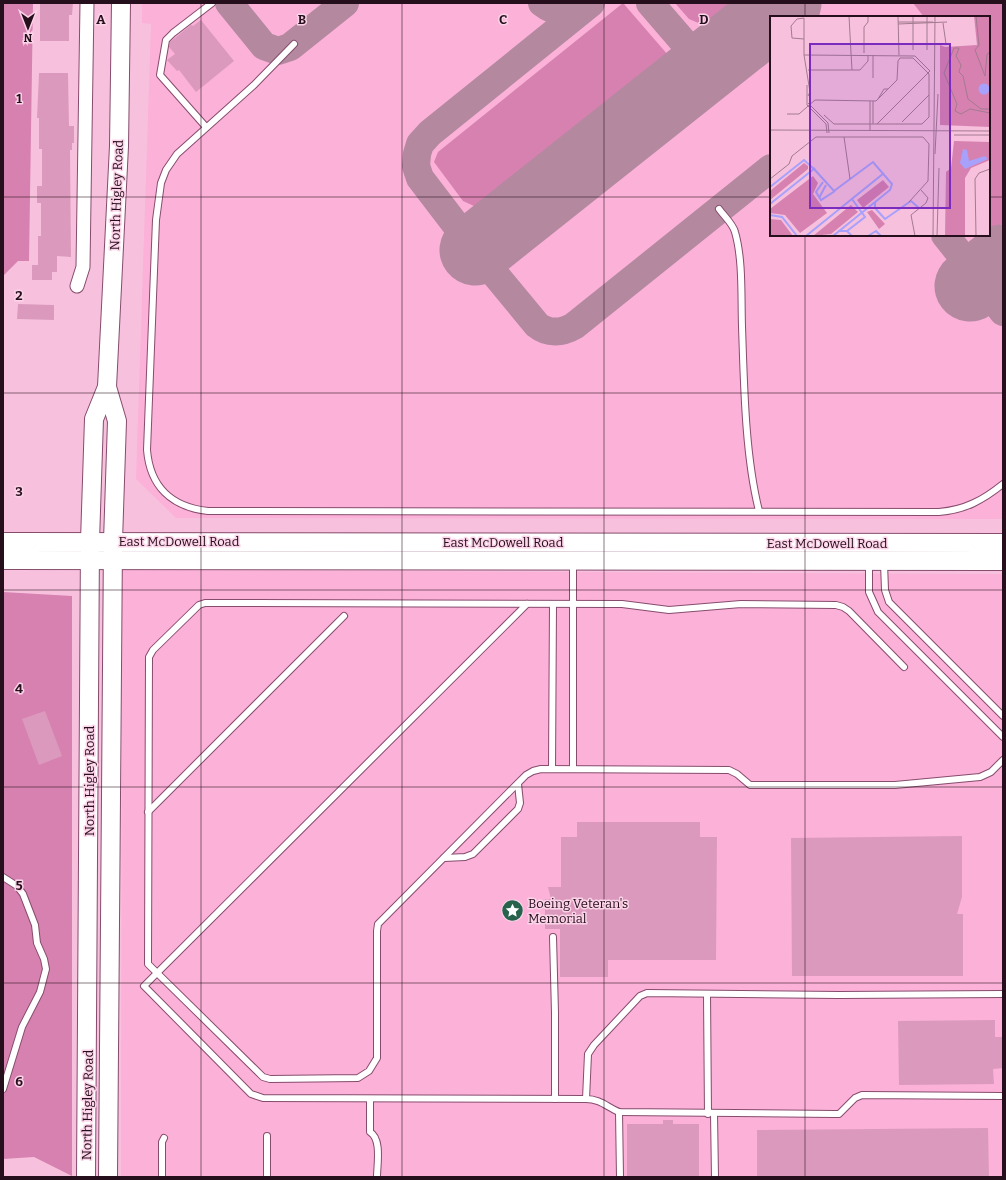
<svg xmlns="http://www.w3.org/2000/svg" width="1006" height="1180" font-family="Bitter,serif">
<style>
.built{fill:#fbb1d8;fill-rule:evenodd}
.green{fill:#d781b1}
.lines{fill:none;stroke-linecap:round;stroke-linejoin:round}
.taxiway{stroke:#b4889f;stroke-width:28}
.runway{stroke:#b4889f;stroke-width:71}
.building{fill:#db9abd}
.lane-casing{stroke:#864c6d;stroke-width:8}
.street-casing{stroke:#864c6d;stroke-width:15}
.secondary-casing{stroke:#864c6d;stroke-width:20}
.lane{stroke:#fff;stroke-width:6}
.street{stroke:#fff;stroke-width:13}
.secondary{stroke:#fff;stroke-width:18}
.grid{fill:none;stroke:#260f1c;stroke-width:1;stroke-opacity:0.55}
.labels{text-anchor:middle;stroke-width:3;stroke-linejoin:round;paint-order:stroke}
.street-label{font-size:13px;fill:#260f1c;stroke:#fcd3e8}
.poi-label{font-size:13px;fill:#260f1c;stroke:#fcd3e8;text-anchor:start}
.inset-river{fill:none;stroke:#a7a1fb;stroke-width:2}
.inset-road{fill:none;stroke:#a37a90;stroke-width:1}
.view{fill:#7b2cbf;fill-opacity:0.15;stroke:#7b2cbf;stroke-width:2}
.inset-edge{fill:none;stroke:#260f1c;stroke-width:2}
.grid-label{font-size:13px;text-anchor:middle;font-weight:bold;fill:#260f1c;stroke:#fcd3e8;stroke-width:3;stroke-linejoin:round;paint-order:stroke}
</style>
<rect width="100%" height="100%" fill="#f7c1dd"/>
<g class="built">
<path d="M142,3H1003V519L176,518L136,479L151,24L142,23ZM771,17H989V235H771Z"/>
<polygon points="122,570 1003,574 1003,1177 121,1177"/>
</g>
<g class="green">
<polygon points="3,3 33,3 29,261 18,261 3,276"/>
<polygon points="623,3 668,55 483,205 474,206 463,201 434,162 438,152"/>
<polygon points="675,3 733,3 710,22 703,25 689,19"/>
<polygon points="913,3 1003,3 1003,224 989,229 989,17 924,17"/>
<polygon points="3,592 72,596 72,1176 34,1157 3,1159"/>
</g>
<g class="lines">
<g class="taxiway">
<polyline points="229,3 264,46 278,51 290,47 345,3"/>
<path d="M542,3C556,14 569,15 585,7"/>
<path d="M591,3L430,133L420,144L417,154L416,166L420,178L475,250L537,325C548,334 562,333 574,326L771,168"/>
<polyline points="650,3 706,68"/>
<polyline points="945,235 980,279"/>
<polyline points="978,280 1003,312"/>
</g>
<g class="runway">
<polyline points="475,250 786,3"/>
<polyline points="970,286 1003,260"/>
</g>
</g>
<g class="building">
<polygon points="40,3 73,3 72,15 69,15 69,41 40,41"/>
<polygon points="201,20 234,61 196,92 179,70 177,71 167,60 175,54 169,47 170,42 191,25 193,26"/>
<polygon points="39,73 68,73 69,126 74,126 74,143 72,143 72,150 70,150 71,257 57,256 57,272 52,272 52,280 32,280 32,265 38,265 38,236 41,236 41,203 37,203 37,186 42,186 42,149 39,149 39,118 37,118"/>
<polygon points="18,304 54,305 54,320 17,319"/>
<polygon points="45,711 62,756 39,765 22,719"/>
<polygon points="577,822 700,822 700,837 717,837 716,960 608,960 608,977 560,977 560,929 545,929 545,899 551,899 548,887 561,887 561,837 577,837"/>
<polygon points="962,836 962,897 957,914 963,914 963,976 792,976 791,838"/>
<polygon points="995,1020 995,1037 1003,1037 1003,1068 993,1069 994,1084 899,1085 898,1021"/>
<polygon points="663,1120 673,1120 673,1124 699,1124 699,1177 627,1177 627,1124 663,1124"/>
<polygon points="988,1128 989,1177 757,1177 757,1130"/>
</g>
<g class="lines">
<defs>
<g id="lane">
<path d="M294,44L254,85L177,154L166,170L161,183L156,220L147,450C150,486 171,507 208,511L939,512C965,510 983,500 1003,484"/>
<polyline points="206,127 160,75 166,40 173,33 212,3"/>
<path d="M719,209C724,216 733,224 735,232C743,260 741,296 742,326C744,385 745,455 759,511"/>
<polyline points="869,562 869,592 878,612 1003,737"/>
<polyline points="884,563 885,590 889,602 1003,716"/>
<path d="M527,604L144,986L152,994L251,1094L263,1098L586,1099C600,1099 607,1107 619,1112L835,1114H839L855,1098L862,1095L1003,1096"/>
<polyline points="904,667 849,611 843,607 836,605 741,604 669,610 622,604 205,603 199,605 153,650 149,657 148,964 263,1077 270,1079 358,1078 369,1071 377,1058 377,931 378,924 526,775 533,771 541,769 729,770 737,774 750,785 895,785 980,777 991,772 1003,760"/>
<polyline points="552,769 553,604"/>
<polyline points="573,769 573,563"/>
<polyline points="148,812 344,616"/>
<polyline points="444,858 465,857 473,854 518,809 520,803 518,784"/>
<polyline points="3,877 17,886 23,894 35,925 37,943 44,959 46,969 40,992 22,1027 3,1089"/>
<polyline points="553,937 555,1013 555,1099"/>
<polyline points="707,994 708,1114"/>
<path d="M370,1099V1132C382,1139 377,1165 377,1177"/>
<polyline points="586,1099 588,1054 594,1045 640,996 647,993 839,995 1003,994"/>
<polyline points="619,1112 620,1177"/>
<polyline points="714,1114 715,1177"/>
<polyline points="162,1177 162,1142 164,1138"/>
<polyline points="267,1177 267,1136"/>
</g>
<polyline id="street" points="77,286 83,267 87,3"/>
<g id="secondary">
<polyline points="3,542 1003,543"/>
<polyline points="3,560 1003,561"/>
<polyline points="86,1177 90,541 94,419 107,387"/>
<polyline points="108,1177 113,541 117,421 107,387 119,146 121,3"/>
</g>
</defs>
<use href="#lane" class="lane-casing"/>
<use href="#street" class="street-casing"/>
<use href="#secondary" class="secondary-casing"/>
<use href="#lane" class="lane"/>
<use href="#street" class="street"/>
<use href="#secondary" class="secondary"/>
</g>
<path class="grid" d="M201,3V1177M402,3V1177M604,3V1177M805,3V17M3,197H771M989,197H1003M805,235V1177M3,393H1003M3,590H1003M3,787H1003M3,983H1003"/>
<defs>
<symbol id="sight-disc" viewBox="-11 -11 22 22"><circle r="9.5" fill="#27624d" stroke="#fcd3e8"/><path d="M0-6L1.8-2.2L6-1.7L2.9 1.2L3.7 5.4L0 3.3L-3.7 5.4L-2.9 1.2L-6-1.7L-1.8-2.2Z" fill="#fff"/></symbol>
</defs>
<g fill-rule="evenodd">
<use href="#sight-disc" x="500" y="898" width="25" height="25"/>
</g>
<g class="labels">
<g class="street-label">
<text transform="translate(116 195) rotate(-88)" y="5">North Higley Road</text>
<text x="179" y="546">East McDowell Road</text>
<text x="503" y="547">East McDowell Road</text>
<text x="827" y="548">East McDowell Road</text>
<text transform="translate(89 781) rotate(-90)" y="5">North Higley Road</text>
<text transform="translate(87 1105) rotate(-89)" y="5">North Higley Road</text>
</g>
<g class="poi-label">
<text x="528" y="908">Boeing Veteran's<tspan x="528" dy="15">Memorial</tspan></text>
</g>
</g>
<g transform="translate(770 16)">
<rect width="220" height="220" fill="#f7c1dd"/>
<path d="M204,0H220V111L170,109V29L175,31L207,29ZM184,125L220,126V144L201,152L195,162V220H175L176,156L181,152ZM34,147L38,150V153L0,184V175ZM43,160L48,167L43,178L57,197L30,217L15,199L0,197V193ZM113,164L119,171L93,192L87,184ZM81,189L88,196L61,218L43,220ZM102,194L115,208L109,213L97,196ZM0,203L11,204L23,220H0Z" fill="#d781b1"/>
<path d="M208.5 73a5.5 5.5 0 1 1 11 0a5.5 5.5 0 1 1-11 0ZM193,133L197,134L199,145L215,140L218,143L195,153L190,147Z" fill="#a7a1fb"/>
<path class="inset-river" d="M44,153L64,175L103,146L122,168L120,174L63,220M53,166L46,176L51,184L65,175M0,171L34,144L44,153M49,182L56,169M105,186V192L115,203L141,185L149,192M0,188L45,152M0,199L12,201L27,220M68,215H77L82,220M77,215L95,201L82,183M36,220L114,157M98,220L106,215L111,220"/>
<path class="inset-road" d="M79,0L81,37M128,0L129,39M206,0L209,29L205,34L215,60L217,38L220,36M128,6H163M173,7L176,28M128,8L177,6M34,23L22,22L21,10L27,3L34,2V39L40,76L38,80M143,34V0M157,34V0M81,37L82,54M94,37V11L98,6V0M34,39L145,40L160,55L107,108M103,39V62M38,54H90L98,45V39M37,69V89L56,108L57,117M108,83L114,73H118M38,87L58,107L59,117M220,93H211L198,83L193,60L189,56L191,49L186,40L189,32H184L174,57L187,88L185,95L191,98L200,93L220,97M17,98H29L45,84L106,85L127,64L128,45L130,42H143L159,58V101L152,108H64L54,99M132,106L159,79M103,108V85M0,114L220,115M100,115V85M184,119H220M74,121L80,163M165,138L168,78M0,163L19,148L22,140L46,121H153L159,128L158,165L139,186M145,220L141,199L156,187L158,182L151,174M163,220L165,0M167,220L169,152M206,220L205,163L209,157L220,153"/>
<path class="view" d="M40,28H180V192H40Z"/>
<rect width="220" height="220" class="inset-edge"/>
</g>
<g class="grid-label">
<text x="101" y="24">A</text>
<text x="302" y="24">B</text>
<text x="503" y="24">C</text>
<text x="704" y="24">D</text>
<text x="19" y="103">1</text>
<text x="19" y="300">2</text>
<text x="19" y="496">3</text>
<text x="19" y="693">4</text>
<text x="19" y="890">5</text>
<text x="19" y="1086">6</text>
</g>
<rect width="1006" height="1180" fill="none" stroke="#260f1c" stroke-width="8"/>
<g transform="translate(28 28) rotate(180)" stroke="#fcd3e8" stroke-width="3" paint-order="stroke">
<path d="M0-3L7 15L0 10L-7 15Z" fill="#260f1c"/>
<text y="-6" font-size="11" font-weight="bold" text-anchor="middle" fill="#260f1c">N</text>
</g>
</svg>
